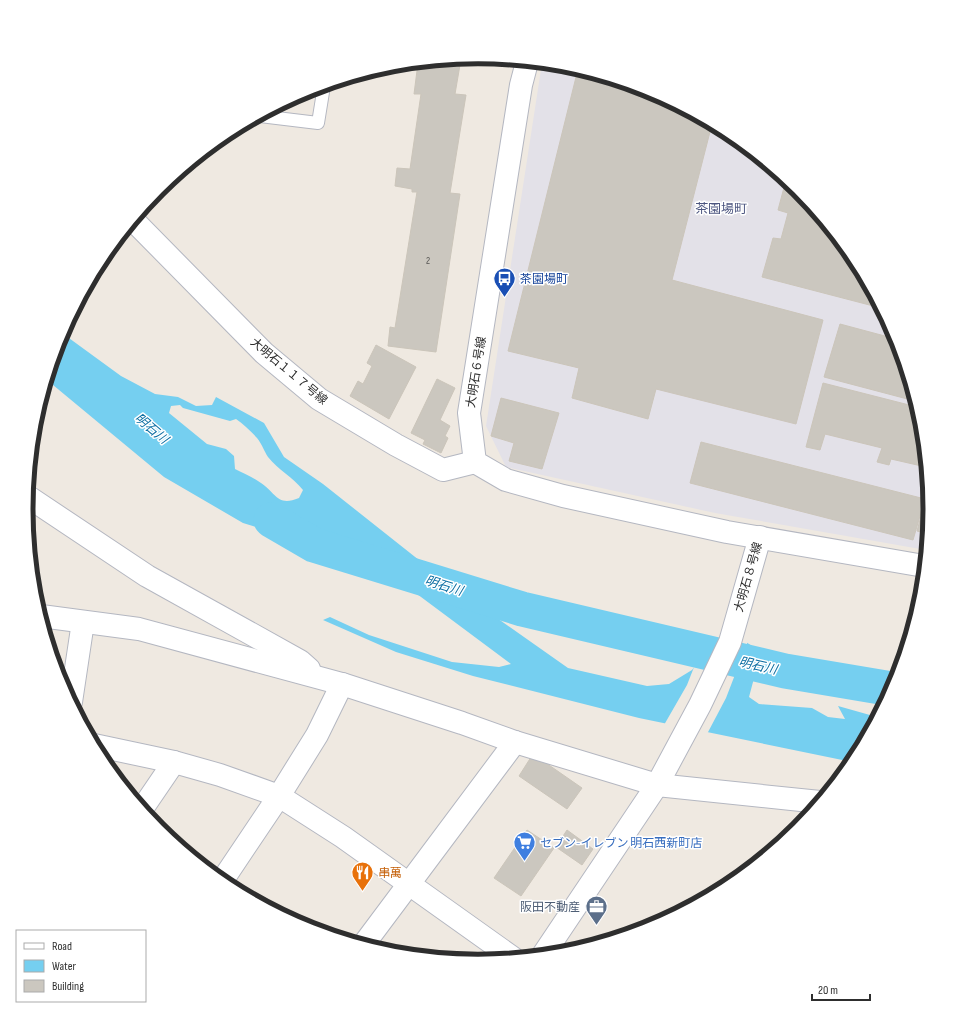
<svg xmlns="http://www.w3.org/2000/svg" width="956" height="1018" font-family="'Sofia Sans Condensed','Noto Sans JP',sans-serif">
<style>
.industrial{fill:#e3e1e8}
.water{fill:#75cff0;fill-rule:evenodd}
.pier{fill:#efe9e1}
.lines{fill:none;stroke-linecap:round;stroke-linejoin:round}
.river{stroke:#75cff0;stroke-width:35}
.building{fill:#cbc7bf;stroke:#cbc5ba}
.lane-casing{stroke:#b4b7c1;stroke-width:14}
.street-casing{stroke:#b4b7c1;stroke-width:24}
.secondary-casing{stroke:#b4b7c1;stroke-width:24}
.lane{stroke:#fff;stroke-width:12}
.street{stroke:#fff;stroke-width:22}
.secondary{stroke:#fff;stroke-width:22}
.labels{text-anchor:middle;stroke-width:3;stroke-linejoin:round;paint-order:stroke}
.number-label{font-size:10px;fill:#555452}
.transit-label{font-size:12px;fill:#164399;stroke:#fff;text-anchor:start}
.street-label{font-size:12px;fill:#2e2e2e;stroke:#fff}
.shop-label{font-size:12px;fill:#366cbe;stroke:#fff;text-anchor:start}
.food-label{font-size:12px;fill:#c56008;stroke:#fff;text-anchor:start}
.service-label{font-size:12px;fill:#4e5e75;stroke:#fff;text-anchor:end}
.neighbourhood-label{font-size:13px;fill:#4d5680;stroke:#fff}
.water-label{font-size:13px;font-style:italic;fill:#0d6fa3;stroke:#fff}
.rim{fill:none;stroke:#2e2e2e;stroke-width:5}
</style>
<rect width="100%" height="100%" fill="#efe9e1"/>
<polygon class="industrial" points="542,63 566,66 651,91 729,133 798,190 854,258 896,336 921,421 930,509 926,550 715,513 506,467 486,426"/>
<path class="water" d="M62,333L121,376L155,394L178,397L196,406L212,405L216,397L264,423L284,457L323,484L453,587L568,668L647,686L669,684L692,670L713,645L734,634L761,652L749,697L759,704L812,708L828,717L845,719L838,706L877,717L852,762L639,718L473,676L396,652L323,620L330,617L369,635L452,662L499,667L511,664L417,594L382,560H364L243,523L164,477L47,380ZM180,405L183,408L230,421L236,419C243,424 251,431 257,438C262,444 264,451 268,457C278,470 293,477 303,490L299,498C277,507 276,493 261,483C253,477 243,473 235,469L234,456L226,449L207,444L169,413L171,406Z"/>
<polygon class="pier" points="735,632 748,641 726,698 707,734 664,725 687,685 696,662 712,643 722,635"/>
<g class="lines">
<polyline class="river" points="271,520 314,545 522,609 785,671 892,689"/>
</g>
<g class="building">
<polygon points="461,59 455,94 466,95 450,193 460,194 436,352 388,346 390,327 395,328 417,192 412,192 412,189 395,186 397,168 410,169 421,94 414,94 418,63"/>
<polygon points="578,69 651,91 712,124 672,280 823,320 796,424 656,389 648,419 572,398 579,368 508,351"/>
<polygon points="779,175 798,190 854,258 881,308 762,277 773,238 781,239 788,213 778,210 786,180 779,178"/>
<polygon points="881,308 885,316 879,316"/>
<polygon points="840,324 896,339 915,401 824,377"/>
<polygon points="376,345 416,367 389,419 350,396 358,381 363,384 372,366 367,363"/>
<polygon points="437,379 455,388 440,420 450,426 445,436 448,438 441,453 423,444 425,440 411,433"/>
<polygon points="823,383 917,407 921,421 926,467 891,459 889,465 877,462 882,448 825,434 820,450 806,447"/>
<polygon points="501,398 559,413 542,469 509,461 514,443 491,436"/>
<polygon points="701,442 925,499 913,540 690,483"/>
<polygon points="926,498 929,498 930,509 928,534 917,531"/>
<polygon points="533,754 582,788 567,809 519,776"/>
<polygon points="527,830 554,848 521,896 494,878"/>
<polygon points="567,830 593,849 582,865 556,847"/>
</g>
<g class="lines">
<defs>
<polyline id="lane" points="260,116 318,123 324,86"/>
<g id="street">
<polyline points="133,220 264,353 319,399 396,445 443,470 475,462"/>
<polyline points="27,496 147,576 300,661 309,669"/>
<polyline points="41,616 139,629 342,684 462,723 515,742 657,785 820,802"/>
<polyline points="71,702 83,622"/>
<polyline points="142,809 174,762"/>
<polyline points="222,881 279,796 317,735 342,684"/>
<polyline points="364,944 515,742"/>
</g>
<g id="secondary">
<polyline points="527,62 521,85 469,413 475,462 506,480 563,496 727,532 924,566"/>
<polyline points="94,745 174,762 220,775 279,796 343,837 513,958"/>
<polyline points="543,955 657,785 700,705 730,642 760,537"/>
</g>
</defs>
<use href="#lane" class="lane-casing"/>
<use href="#street" class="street-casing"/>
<use href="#secondary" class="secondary-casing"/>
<use href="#lane" class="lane"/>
<use href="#street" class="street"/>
<use href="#secondary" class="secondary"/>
</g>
<defs>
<symbol id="bus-pin" viewBox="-11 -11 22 30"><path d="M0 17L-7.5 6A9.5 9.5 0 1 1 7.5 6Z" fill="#1a4fb4" stroke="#fff"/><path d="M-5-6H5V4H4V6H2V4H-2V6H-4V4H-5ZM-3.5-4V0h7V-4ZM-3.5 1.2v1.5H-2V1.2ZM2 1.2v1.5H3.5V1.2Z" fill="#fff"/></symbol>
<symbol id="supermarket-pin" viewBox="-11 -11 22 30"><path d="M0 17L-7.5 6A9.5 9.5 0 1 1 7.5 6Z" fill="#3f7fe0" stroke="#fff"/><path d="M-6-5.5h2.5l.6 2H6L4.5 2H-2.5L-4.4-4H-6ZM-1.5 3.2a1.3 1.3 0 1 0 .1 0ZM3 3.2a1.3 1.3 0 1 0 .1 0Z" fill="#fff"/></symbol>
<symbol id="restaurant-pin" viewBox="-11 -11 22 30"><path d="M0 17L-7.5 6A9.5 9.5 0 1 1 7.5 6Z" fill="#e8710a" stroke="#fff"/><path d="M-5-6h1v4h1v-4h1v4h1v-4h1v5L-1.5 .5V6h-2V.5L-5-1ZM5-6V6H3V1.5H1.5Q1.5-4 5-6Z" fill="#fff"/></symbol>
<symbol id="office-pin" viewBox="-11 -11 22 30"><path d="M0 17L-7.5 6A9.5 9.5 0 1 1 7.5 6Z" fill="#5c6f8a" stroke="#fff"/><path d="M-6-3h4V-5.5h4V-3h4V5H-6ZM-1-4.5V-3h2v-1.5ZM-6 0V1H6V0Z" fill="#fff"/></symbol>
</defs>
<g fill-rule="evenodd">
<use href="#bus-pin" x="492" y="266" width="25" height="34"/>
<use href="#supermarket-pin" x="512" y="830" width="25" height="34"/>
<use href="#restaurant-pin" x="350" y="860" width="25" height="34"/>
<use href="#office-pin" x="584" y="894" width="25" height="34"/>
</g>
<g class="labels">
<g class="number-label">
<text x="428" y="264">2</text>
</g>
<g class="transit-label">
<text x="520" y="283">茶園場町</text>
</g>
<g class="street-label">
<text transform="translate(289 371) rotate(40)" y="4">大明石１１７号線</text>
<text transform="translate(476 372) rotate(-81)" y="4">大明石６号線</text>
<text transform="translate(748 577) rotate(-74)" y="4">大明石８号線</text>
</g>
<g class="shop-label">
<text x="540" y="847">セブン-イレブン 明石西新町店</text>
</g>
<g class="food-label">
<text x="378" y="877">串萬</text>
</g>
<g class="service-label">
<text x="580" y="911">阪田不動産</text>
</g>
<g class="neighbourhood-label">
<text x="721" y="213">茶園場町</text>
</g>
<g class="water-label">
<text transform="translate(152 428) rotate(40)" y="5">明石川</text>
<text transform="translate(444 585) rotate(17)" y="5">明石川</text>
<text transform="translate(758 665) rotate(13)" y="5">明石川</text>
</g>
</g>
<path d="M0 0H956V1018H0ZM33 509a445 445 0 1 1 890 0a445 445 0 1 1-890 0Z" fill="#fff" fill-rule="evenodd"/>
<path class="rim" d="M33 509a445 445 0 1 1 890 0a445 445 0 1 1-890 0Z"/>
<rect x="16" y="930" width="130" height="72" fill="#ffffff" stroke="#ababab"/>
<rect x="24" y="943" width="20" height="6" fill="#ffffff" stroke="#ababab"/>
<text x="52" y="950" font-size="12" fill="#2e2e2e">Road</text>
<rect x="24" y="960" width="20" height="12" fill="#75cff0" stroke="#ababab"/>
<text x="52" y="970" font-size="12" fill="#2e2e2e">Water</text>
<rect x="24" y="980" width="20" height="12" fill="#cbc7bf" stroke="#ababab"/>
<text x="52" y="990" font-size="12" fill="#2e2e2e">Building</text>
<path d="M812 994v6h58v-6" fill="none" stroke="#2e2e2e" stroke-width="2"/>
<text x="818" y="994" font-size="12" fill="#2e2e2e" stroke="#ffffff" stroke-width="3" paint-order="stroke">20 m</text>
</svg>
